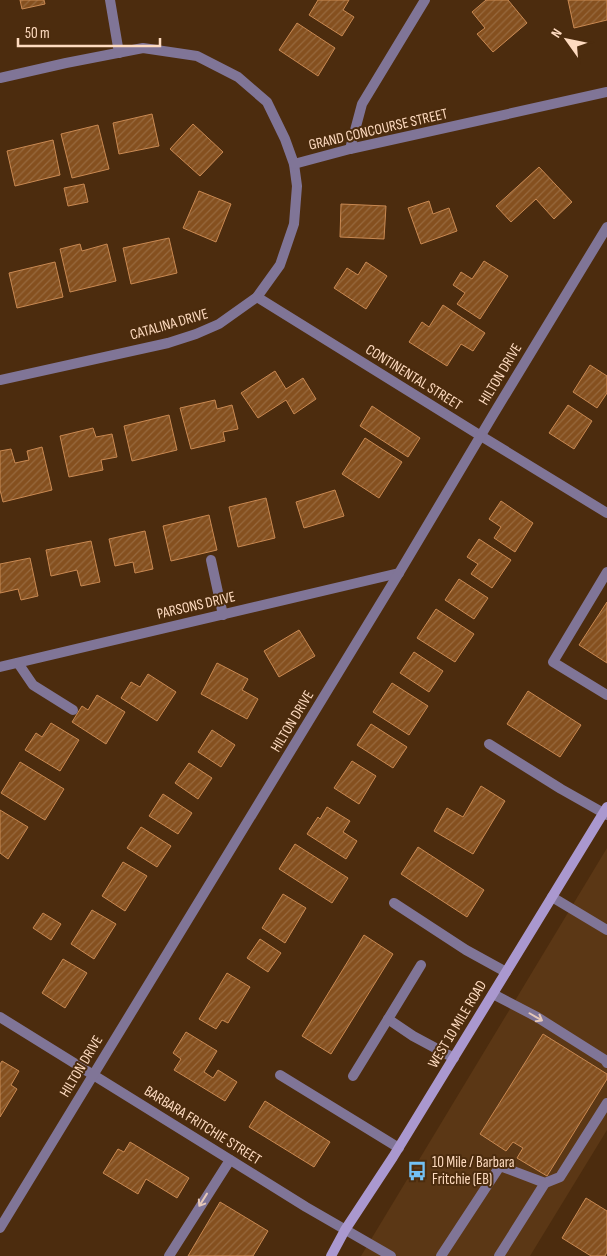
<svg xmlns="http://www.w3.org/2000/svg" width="607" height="1256" font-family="'Sofia Sans Condensed',sans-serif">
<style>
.built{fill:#5b3715}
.building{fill:url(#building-hatch);stroke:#c98952}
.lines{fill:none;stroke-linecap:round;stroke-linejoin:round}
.service{stroke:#807597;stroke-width:10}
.minor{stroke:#807597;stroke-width:10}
.secondary{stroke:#aa98cf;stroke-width:10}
.oneway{stroke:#e5c7b8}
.labels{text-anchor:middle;stroke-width:4;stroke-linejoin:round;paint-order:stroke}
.street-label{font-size:15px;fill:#fedbc0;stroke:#4c2c0e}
.poi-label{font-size:15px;fill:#fedbc0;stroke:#4c2c0e;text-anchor:start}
</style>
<defs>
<pattern id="building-hatch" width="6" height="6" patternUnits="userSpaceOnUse" patternTransform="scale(1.25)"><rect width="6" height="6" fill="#85501f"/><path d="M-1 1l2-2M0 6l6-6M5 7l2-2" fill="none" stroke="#97693e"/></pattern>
</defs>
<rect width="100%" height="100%" fill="#4c2c0e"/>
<polygon class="built" points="607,848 607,1130 530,1256 361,1256"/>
<g class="building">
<polygon points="20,0 44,0 45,4 22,9"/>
<polygon points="318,0 349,0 343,10 354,17 342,36 309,15"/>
<polygon points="486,0 508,0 527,23 493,52 477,34 485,28 472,12"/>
<polygon points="568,0 607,0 607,20 574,28"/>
<polygon points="297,23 335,48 318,76 279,50"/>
<polygon points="152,114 159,146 119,154 113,123"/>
<polygon points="193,124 223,152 200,176 170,149"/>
<polygon points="98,125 109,169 72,178 61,134"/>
<polygon points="53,140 60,175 15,186 7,151"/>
<polygon points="539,167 572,202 554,219 536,199 511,222 496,206"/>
<polygon points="84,184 88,202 68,206 64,188"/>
<polygon points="199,191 231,204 216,242 183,228"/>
<polygon points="429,201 433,214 449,208 457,231 421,244 408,208"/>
<polygon points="341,204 386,206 384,239 340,237"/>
<polygon points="169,238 177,273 131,284 123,248"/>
<polygon points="80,244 82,251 107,244 116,281 70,292 60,249"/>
<polygon points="484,261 508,276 480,319 457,304 465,293 453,285 461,272 472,279"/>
<polygon points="55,262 63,297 17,308 9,273"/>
<polygon points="366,262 387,276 366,309 334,288 347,268 358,275"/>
<polygon points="443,305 485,333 473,351 461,344 447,366 409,342 422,322 429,327"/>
<polygon points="590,365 607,376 607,393 597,408 573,392"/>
<polygon points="275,371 286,389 303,378 316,399 294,414 286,400 258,418 241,393"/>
<polygon points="215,400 217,409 232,405 238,429 223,432 225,441 191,449 180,408"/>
<polygon points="568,405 592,421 574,449 549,433"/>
<polygon points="372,406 420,438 408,457 360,426"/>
<polygon points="169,415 177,450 132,461 124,426"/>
<polygon points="93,428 96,437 112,434 117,457 101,460 103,470 69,477 60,436"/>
<polygon points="365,438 402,462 379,498 342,474"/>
<polygon points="42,447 52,490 3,502 0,490 0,451 11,449 15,463 29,460 27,451"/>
<polygon points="335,490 344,516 304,528 296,502"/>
<polygon points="266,498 275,538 238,547 229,507"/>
<polygon points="501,501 533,523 515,552 494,538 501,527 489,519"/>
<polygon points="209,515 217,550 171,561 163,526"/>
<polygon points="145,531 153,569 135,573 133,562 115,566 109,539"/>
<polygon points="479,539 511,560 492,588 471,574 478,564 467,557"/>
<polygon points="91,541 100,582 81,586 77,570 51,576 46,550"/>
<polygon points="30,558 38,596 21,600 18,589 0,593 0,564"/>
<polygon points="459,579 488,598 474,619 445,600"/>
<polygon points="607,602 607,663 579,645"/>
<polygon points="436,609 474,634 455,662 417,638"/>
<polygon points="299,630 315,656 279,677 264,651"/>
<polygon points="414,652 443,671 429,692 400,673"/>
<polygon points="217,663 248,679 242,690 258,699 247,719 201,694"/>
<polygon points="148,674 176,692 157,721 121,698 131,682 140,687"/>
<polygon points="392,683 428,706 409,735 373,712"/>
<polygon points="528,691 581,725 560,757 507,724"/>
<polygon points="97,695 125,712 106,744 72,722 82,706 88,710"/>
<polygon points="51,723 79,740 60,771 25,750 36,733 42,737"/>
<polygon points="371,724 407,747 393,768 357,745"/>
<polygon points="212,730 235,745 221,767 198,752"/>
<polygon points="352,761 376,776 359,804 334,788"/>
<polygon points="20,762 64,789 45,820 1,793"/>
<polygon points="189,763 212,778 198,799 175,783"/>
<polygon points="481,786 505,801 473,854 434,831 447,808 463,817"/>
<polygon points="163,794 192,813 178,834 149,816"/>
<polygon points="327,807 350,821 343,832 357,841 346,859 307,834 318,817 320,819"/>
<polygon points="0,810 28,827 8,859 0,853"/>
<polygon points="141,827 171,846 157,867 127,848"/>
<polygon points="295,844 348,878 332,903 279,869"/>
<polygon points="418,847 484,890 467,917 401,874"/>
<polygon points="123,862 147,876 125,911 102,896"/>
<polygon points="283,894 306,908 285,943 262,928"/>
<polygon points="92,910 116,924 94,959 71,944"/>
<polygon points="43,913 61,924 51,940 33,928"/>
<polygon points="364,935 393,954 331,1054 302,1036"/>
<polygon points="260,939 281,953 268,972 247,958"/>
<polygon points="63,959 87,973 65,1008 42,993"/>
<polygon points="227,973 250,987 228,1023 222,1020 216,1029 199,1019"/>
<polygon points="186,1032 217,1051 204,1072 213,1078 218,1070 237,1082 225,1101 174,1070 181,1059 173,1053"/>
<polygon points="543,1034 607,1074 607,1079 547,1176 517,1158 523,1148 513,1142 506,1151 480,1134"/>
<polygon points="2,1061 19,1071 11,1085 17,1089 0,1117 0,1064"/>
<polygon points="265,1101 330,1142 314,1167 249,1127"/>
<polygon points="130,1142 189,1178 177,1198 146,1179 138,1194 103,1173 118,1149 124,1152"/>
<polygon points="586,1198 607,1211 607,1252 605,1256 591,1256 562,1238"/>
<polygon points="220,1202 268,1231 253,1256 188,1256"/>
</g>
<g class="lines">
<g class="service">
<polyline points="211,560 223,615"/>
<polyline points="607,572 553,662 607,695"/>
<polyline points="18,663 33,685 73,710"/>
<polyline points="489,744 561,789 607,815"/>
<polyline points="552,897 607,930"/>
<polyline points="394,903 466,950 506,972"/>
<polyline points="421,965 388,1019 413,1036 454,1058"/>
<polyline points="493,994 537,1017 605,1060 607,1063"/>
<polyline points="280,1075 399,1148"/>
<polyline points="353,1076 388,1019"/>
<polyline points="169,1256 230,1160"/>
<polyline points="441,1256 500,1166 545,1183 560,1177 607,1103"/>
<polyline points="499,1256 545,1183"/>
</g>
<g class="minor">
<polyline points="110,0 119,53"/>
<polyline points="0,78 66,63 143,48 197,56 238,77 267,102 285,139 294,164 297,186 294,224 280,265 257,297 219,324 196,334 168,343 0,380"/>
<polyline points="350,149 362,104 425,0"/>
<polyline points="294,164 350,149 607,92"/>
<polyline points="257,297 481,436 607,513"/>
<polyline points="0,667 399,573"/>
<polyline points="0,1017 306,1207 391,1256"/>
<polyline points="0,1228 399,573 493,415 607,227"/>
</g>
<polyline class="secondary" points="331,1256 345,1230 393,1157 607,807"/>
</g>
<defs><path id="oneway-shaft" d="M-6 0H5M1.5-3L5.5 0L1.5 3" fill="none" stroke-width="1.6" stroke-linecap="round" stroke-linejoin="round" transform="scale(1.25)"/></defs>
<g class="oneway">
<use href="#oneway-shaft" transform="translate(536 1017) rotate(30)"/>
<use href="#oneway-shaft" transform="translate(203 1200) rotate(122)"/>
</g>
<defs>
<symbol id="bus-bare" viewBox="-9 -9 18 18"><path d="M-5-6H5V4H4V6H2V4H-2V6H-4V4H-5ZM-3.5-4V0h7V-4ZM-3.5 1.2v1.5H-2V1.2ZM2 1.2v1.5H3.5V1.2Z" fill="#73c1f5" stroke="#4c2c0e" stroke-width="2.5" paint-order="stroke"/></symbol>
</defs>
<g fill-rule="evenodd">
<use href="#bus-bare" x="403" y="1157" width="28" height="28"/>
</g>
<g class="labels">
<g class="street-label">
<text transform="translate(378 129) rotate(-13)" y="5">GRAND CONCOURSE STREET</text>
<text transform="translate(169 324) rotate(-16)" y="5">CATALINA DRIVE</text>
<text transform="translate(500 374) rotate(-59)" y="5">HILTON DRIVE</text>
<text transform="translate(414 377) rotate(32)" y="5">CONTINENTAL STREET</text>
<text transform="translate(196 605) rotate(-13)" y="5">PARSONS DRIVE</text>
<text transform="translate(292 721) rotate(-59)" y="5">HILTON DRIVE</text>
<text transform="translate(457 1024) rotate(-59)" y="5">WEST 10 MILE ROAD</text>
<text transform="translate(81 1066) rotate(-59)" y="5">HILTON DRIVE</text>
<text transform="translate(203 1125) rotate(32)" y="5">BARBARA FRITCHIE STREET</text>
</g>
<g class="poi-label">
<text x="432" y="1167">10 Mile / Barbara<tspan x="432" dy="17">Fritchie (EB)</tspan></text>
</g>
</g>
<g transform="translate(567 40) rotate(303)" stroke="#4c2c0e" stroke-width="4" paint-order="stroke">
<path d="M0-4L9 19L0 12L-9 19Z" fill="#fedbc0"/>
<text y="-8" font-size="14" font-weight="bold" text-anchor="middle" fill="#fedbc0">N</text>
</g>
<path d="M18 38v8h142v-8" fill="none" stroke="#fedbc0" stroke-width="2.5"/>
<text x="25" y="38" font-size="15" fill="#fedbc0" stroke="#4c2c0e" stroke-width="4" paint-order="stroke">50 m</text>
</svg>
